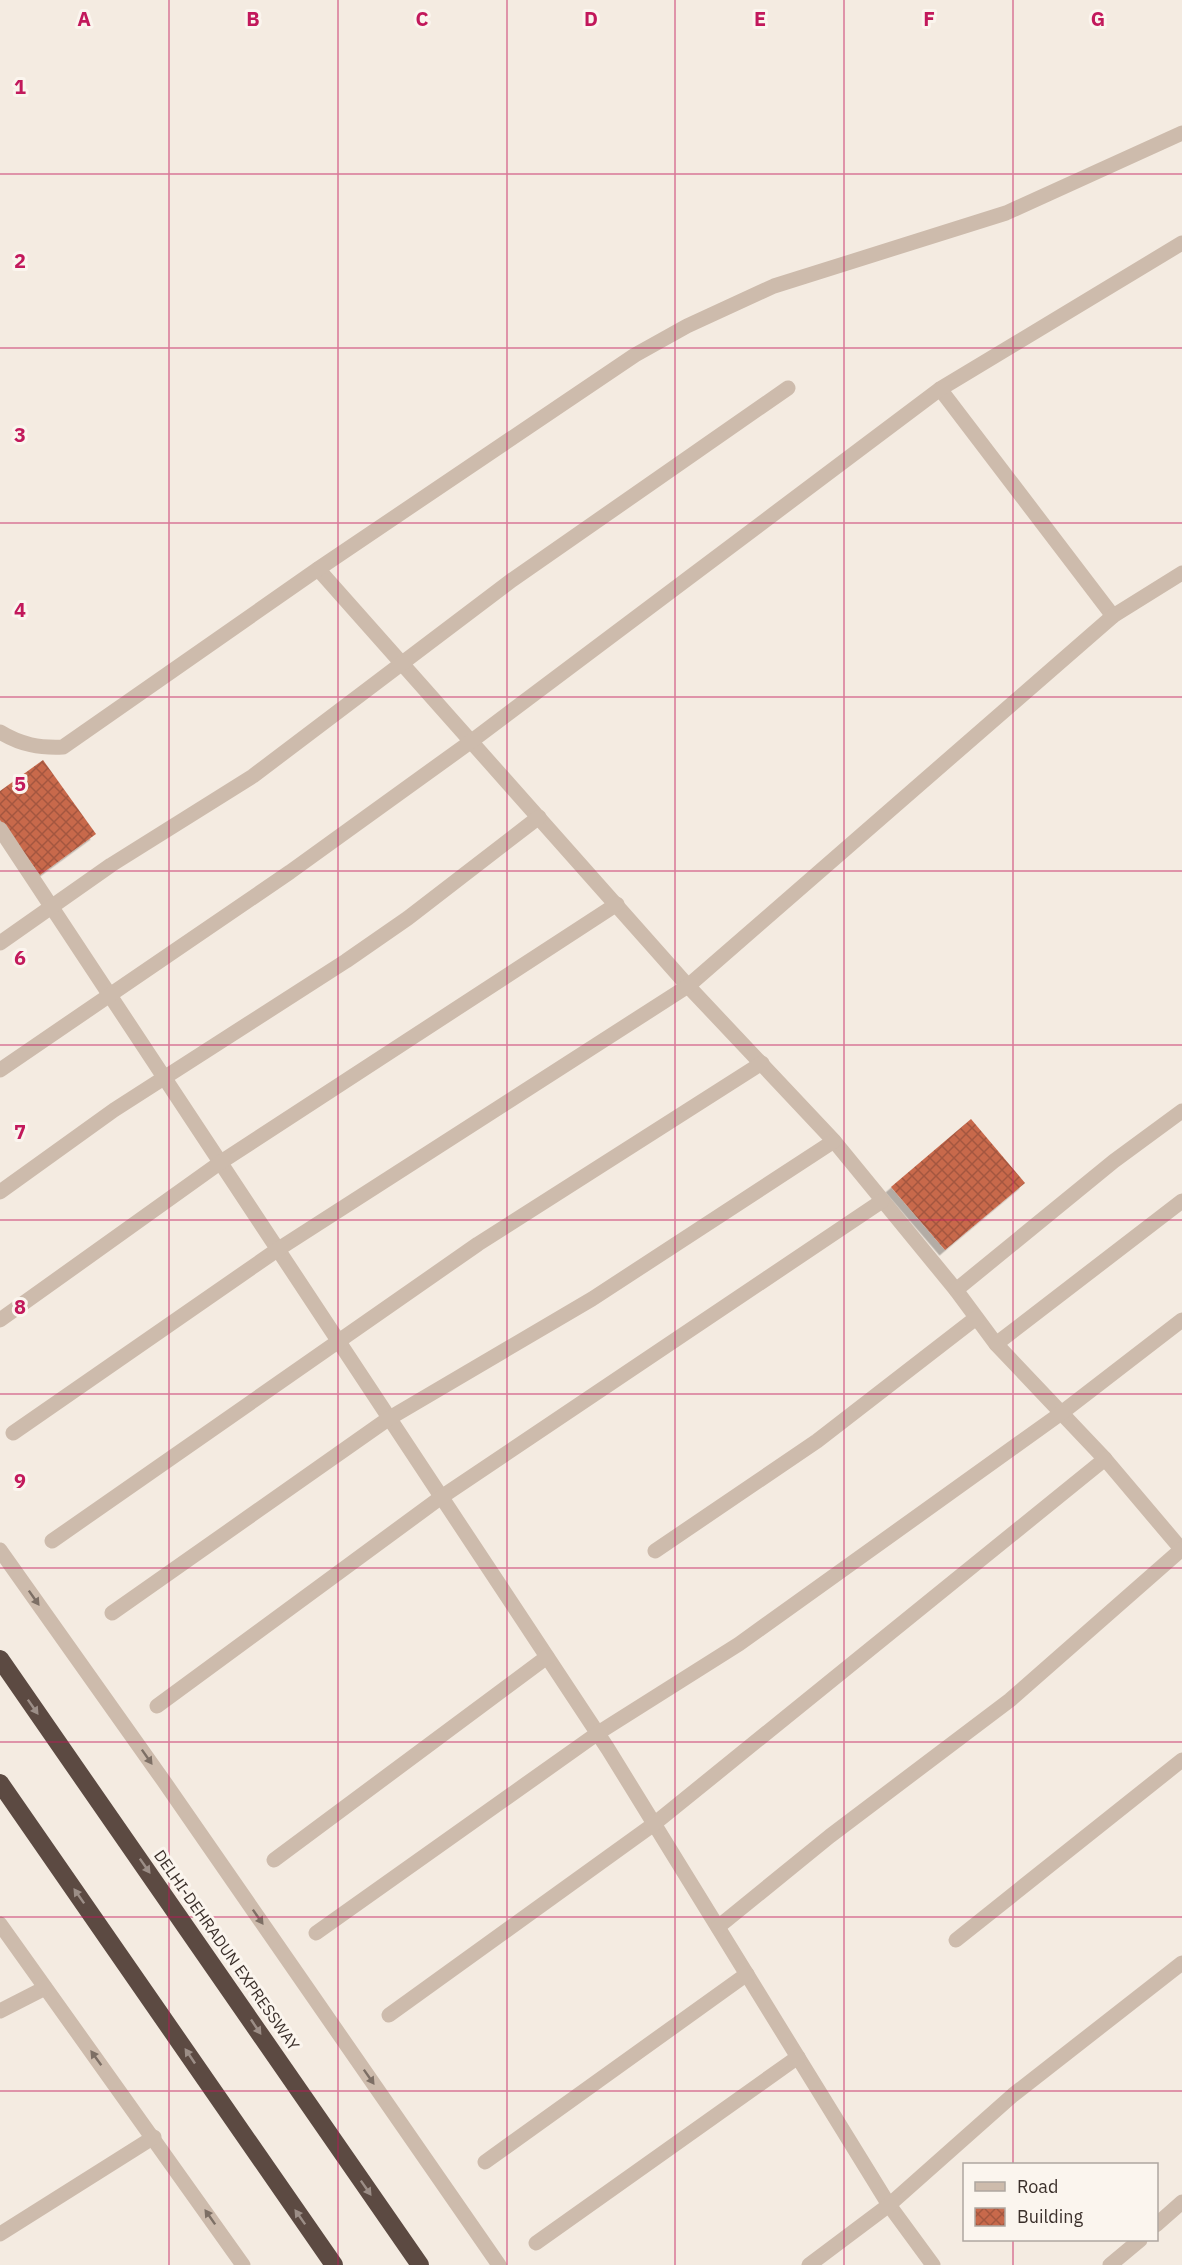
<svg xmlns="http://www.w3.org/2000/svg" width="1182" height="2265" font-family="'IBM Plex Sans',sans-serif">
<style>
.building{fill:url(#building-cross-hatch);filter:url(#shadow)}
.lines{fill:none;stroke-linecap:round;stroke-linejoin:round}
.minor{stroke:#cdbbac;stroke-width:15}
.highway{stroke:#5c4a42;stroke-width:18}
.oneway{fill:#7d6f65}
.oneway2{fill:#9c8e87}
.grid{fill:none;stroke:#c2185b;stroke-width:1.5;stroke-opacity:0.55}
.labels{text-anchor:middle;stroke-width:6;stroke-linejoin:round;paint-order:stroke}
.street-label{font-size:16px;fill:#3b302b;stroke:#fbf5ee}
.grid-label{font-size:20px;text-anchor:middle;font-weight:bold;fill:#c2185b;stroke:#fbf5ee;stroke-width:6;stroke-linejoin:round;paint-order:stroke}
</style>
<defs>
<pattern id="building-cross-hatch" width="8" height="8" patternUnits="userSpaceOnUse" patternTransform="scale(1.5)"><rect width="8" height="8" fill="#c8694b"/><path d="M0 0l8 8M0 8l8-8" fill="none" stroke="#a4573f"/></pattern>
<filter id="shadow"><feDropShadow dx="-5.5" dy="5.5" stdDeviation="0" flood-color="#0004"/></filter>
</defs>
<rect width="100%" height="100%" fill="#f4ebe1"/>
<g class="building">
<polygon points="43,760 96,834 40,875 0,820 0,791"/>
<polygon points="971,1119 1025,1183 945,1250 891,1187"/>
</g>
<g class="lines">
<g class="minor">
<polyline points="940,389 1113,616"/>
<polyline points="318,569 688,986 834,1141 956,1290 996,1344 1105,1459 1182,1550"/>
<path d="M0,732C21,745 40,748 63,747L318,569L635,355L687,326L774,286L1006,213L1182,133"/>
<polyline points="0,829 608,1749 889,2205 933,2265"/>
<polyline points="0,943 111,865 253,776 512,580 788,388"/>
<polyline points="0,1070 290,872 473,740 940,389 1182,243"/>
<polyline points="0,1192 114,1110 346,961 408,918 539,817"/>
<polyline points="956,1290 1114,1161 1182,1111"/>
<polyline points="0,1320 221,1162 617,904"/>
<polyline points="996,1344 1182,1201"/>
<polyline points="13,1433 277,1250 688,986 1113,616 1182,573"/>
<polyline points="52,1541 478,1244 762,1063"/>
<polyline points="0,1550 163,1780 499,2265"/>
<polyline points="655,1551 817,1441 976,1318"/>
<polyline points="112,1613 388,1419 592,1299 834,1141"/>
<polyline points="157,1706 440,1498 882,1201"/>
<polyline points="274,1860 547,1657"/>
<polyline points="0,1924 243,2265"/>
<polyline points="718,1927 830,1836 1010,1700 1182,1549"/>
<polyline points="316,1933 598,1733 739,1644 1060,1414 1182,1320"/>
<polyline points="956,1940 1182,1760"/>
<polyline points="0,2011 45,1988"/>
<polyline points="389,2015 654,1824 1105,1459"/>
<polyline points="485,2162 747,1974"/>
<polyline points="1156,2225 1182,2202"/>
<polyline points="0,2234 154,2137"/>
<polyline points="536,2243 798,2057"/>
<polyline points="809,2265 889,2205 1013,2095 1182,1963"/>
<polyline points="1110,2265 1140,2240"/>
</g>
<g class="highway">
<polyline points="0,1659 420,2265"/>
<polyline points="0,1783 334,2265"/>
</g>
</g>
<defs><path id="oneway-solid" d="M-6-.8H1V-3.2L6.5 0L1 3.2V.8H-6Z" transform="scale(1.5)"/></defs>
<g class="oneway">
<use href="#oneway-solid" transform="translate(34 1598) rotate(55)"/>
<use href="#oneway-solid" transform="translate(147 1757) rotate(55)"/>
<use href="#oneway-solid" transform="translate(258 1917) rotate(55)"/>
<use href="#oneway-solid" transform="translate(96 2058) rotate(-126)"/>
<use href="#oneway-solid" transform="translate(369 2077) rotate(55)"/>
<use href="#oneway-solid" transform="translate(210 2217) rotate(-125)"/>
</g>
<g class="oneway2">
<use href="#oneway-solid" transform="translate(33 1707) rotate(55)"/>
<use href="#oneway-solid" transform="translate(145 1866) rotate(55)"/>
<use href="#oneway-solid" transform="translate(79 1896) rotate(-125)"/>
<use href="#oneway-solid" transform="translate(256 2027) rotate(56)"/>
<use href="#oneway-solid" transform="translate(190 2056) rotate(-124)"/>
<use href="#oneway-solid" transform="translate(366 2188) rotate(55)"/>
<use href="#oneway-solid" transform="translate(300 2217) rotate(-125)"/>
</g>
<path class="grid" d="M169,0V2265M338,0V2265M507,0V2265M675,0V2265M844,0V2265M1013,0V2164M0,174H1182M0,348H1182M0,523H1182M0,697H1182M0,871H1182M0,1045H1182M0,1220H1182M0,1394H1182M0,1568H1182M0,1742H1182M0,1917H1182M0,2091H1182M1013,2240V2265"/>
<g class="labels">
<g class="street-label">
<text transform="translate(227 1950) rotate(55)" y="6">DELHI-DEHRADUN EXPRESSWAY</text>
</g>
</g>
<g class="grid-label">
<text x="84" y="26">A</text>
<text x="253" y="26">B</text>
<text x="422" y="26">C</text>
<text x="591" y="26">D</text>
<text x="760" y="26">E</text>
<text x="929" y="26">F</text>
<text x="1098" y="26">G</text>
<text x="20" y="94">1</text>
<text x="20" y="268">2</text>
<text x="20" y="442">3</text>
<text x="20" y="617">4</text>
<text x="20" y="791">5</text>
<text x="20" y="965">6</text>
<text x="20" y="1139">7</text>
<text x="20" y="1314">8</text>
<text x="20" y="1488">9</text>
</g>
<rect x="963" y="2163" width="195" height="78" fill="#fbf5ee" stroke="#aea6a0" stroke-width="1.5"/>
<rect x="975" y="2182" width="30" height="9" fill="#cdbbac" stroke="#aea6a0" stroke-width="1.5"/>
<text x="1017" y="2193" font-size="18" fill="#3b302b">Road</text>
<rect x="975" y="2208" width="30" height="18" fill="url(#building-cross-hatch)" stroke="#aea6a0" stroke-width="1.5"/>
<text x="1017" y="2223" font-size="18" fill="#3b302b">Building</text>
</svg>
